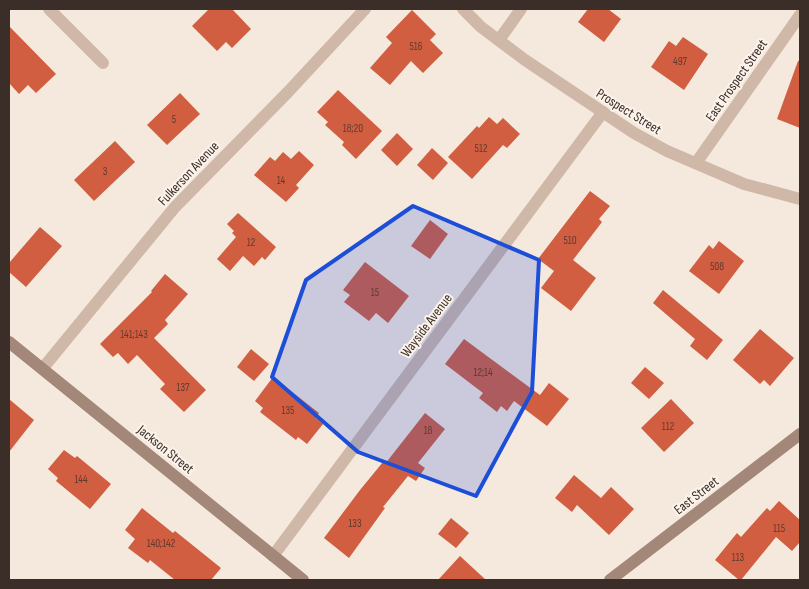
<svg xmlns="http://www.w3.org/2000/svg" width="809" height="589" font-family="'Sofia Sans Condensed',sans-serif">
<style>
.building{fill:#d15e40}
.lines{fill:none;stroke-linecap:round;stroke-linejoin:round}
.minor{stroke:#cfb8a8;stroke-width:12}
.secondary{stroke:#a38779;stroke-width:12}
.marked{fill:#1d4ed8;fill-opacity:0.2;stroke:#1d4ed8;stroke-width:4;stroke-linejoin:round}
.labels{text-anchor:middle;stroke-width:4;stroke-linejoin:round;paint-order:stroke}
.number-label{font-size:11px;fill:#603a2f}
.street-label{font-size:14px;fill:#3b2e29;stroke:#fcf3eb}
</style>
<rect width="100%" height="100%" fill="#f5e9de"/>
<g class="building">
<polygon points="209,9 232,9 251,29 232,48 226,42 217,51 192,26"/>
<polygon points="588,9 608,9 621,19 604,42 578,22"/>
<polygon points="412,10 436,34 430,40 443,53 423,73 411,61 390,85 370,68 392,43 386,37"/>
<polygon points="9,26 56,74 36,93 28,85 19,94 9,83"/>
<polygon points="683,37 708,54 684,90 651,67 669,41 676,46"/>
<polygon points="798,61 800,61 800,128 777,119"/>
<polygon points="338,90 382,131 356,159 342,145 344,142 325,125 328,122 317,112"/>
<polygon points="180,93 200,114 167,145 147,125"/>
<polygon points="489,117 497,124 503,118 520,134 507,148 503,145 472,179 448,157 477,126 479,128"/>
<polygon points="397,133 413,149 397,166 381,150"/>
<polygon points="115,141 135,162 94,201 74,180"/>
<polygon points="432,148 448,163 433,180 417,165"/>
<polygon points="299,151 314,165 296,185 299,188 286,202 254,175 270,157 275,161 283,152 291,159"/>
<polygon points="590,191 610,206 599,219 602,222 573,260 596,278 571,311 541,288 554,271 538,259"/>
<polygon points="238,213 276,247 265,260 262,257 254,266 243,256 230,271 217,259 236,237 232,233 234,231 227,224"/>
<polygon points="430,220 448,234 430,259 411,246"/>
<polygon points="40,227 62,246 26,287 9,272 9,263"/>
<polygon points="719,241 744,261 719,294 689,271 709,245 713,249"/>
<polygon points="365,262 409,296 388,323 376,313 369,321 344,302 350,295 343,290"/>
<polygon points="165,274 188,294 165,320 168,324 154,338 206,390 184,412 160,389 165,384 137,355 128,364 118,353 113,357 100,344 152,292 151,291"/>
<polygon points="663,290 723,340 707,360 690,346 695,339 653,303"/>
<polygon points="760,329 794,358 770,386 764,380 760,384 733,360"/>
<polygon points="464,339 540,395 549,383 569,399 547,426 514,401 507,411 501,406 497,412 479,398 483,393 445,364"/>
<polygon points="251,349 269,364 254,381 237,367"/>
<polygon points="645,367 664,383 649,399 631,383"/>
<polygon points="273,377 319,413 316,418 323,424 307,444 298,437 296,440 260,412 263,408 255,401"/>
<polygon points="9,399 34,420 9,452"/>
<polygon points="671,399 694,423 664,452 641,428"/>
<polygon points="425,413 445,429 418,463 425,468 416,481 408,476 383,507 385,508 349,558 324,538 360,490 383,462 385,464"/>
<polygon points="64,450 75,458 77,456 111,484 90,509 56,481 58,478 48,469"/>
<polygon points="574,475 601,498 611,487 634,509 609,535 577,505 572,512 555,498"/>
<polygon points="779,501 800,520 800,542 792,551 776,537 741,580 739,580 715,560 737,533 741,537 767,508 770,511"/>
<polygon points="142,508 173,533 175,531 221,568 211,580 175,580 150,560 148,563 128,548 135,539 125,530"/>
<polygon points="451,518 469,533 456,548 438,534"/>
<polygon points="460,556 486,580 438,580"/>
</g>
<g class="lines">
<g class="minor">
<polyline points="49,9 103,63"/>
<polyline points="463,9 481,27 525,60 634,133 667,151 744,184 800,199"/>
<polyline points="499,40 521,9"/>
<polyline points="696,163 800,15"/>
<polyline points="43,368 175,207 288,92 365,9"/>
<polyline points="273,556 603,112"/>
</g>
<g class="secondary">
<polyline points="9,342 303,580"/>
<polyline points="610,580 800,434"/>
</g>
</g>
<path class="marked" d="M413,206L539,260L532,392L476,496L358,452L272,377L306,280Z"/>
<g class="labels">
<g class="number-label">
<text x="416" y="50">516</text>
<text x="680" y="65">497</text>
<text x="174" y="123">5</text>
<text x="353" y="132">18;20</text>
<text x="481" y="152">512</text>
<text x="105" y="175">3</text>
<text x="281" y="184">14</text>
<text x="570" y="244">510</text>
<text x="251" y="246">12</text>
<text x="717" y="270">508</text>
<text x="375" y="296">15</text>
<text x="134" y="338">141;143</text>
<text x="483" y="376">12;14</text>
<text x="183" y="391">137</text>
<text x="288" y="414">135</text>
<text x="668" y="430">112</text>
<text x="428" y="434">18</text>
<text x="81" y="483">144</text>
<text x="355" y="527">133</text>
<text x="779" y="532">115</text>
<text x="161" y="547">140;142</text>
<text x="738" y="561">113</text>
</g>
<g class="street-label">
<text transform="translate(736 80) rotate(-55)" y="5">East Prospect Street</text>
<text transform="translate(629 111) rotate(32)" y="5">Prospect Street</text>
<text transform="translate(188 173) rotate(-47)" y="5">Fulkerson Avenue</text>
<text transform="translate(426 325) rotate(-53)" y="5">Wayside Avenue</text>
<text transform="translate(166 449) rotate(39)" y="5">Jackson Street</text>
<text transform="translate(696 495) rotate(-38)" y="5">East Street</text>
</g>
</g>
<rect width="809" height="589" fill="none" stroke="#3b2e29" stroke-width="20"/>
</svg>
